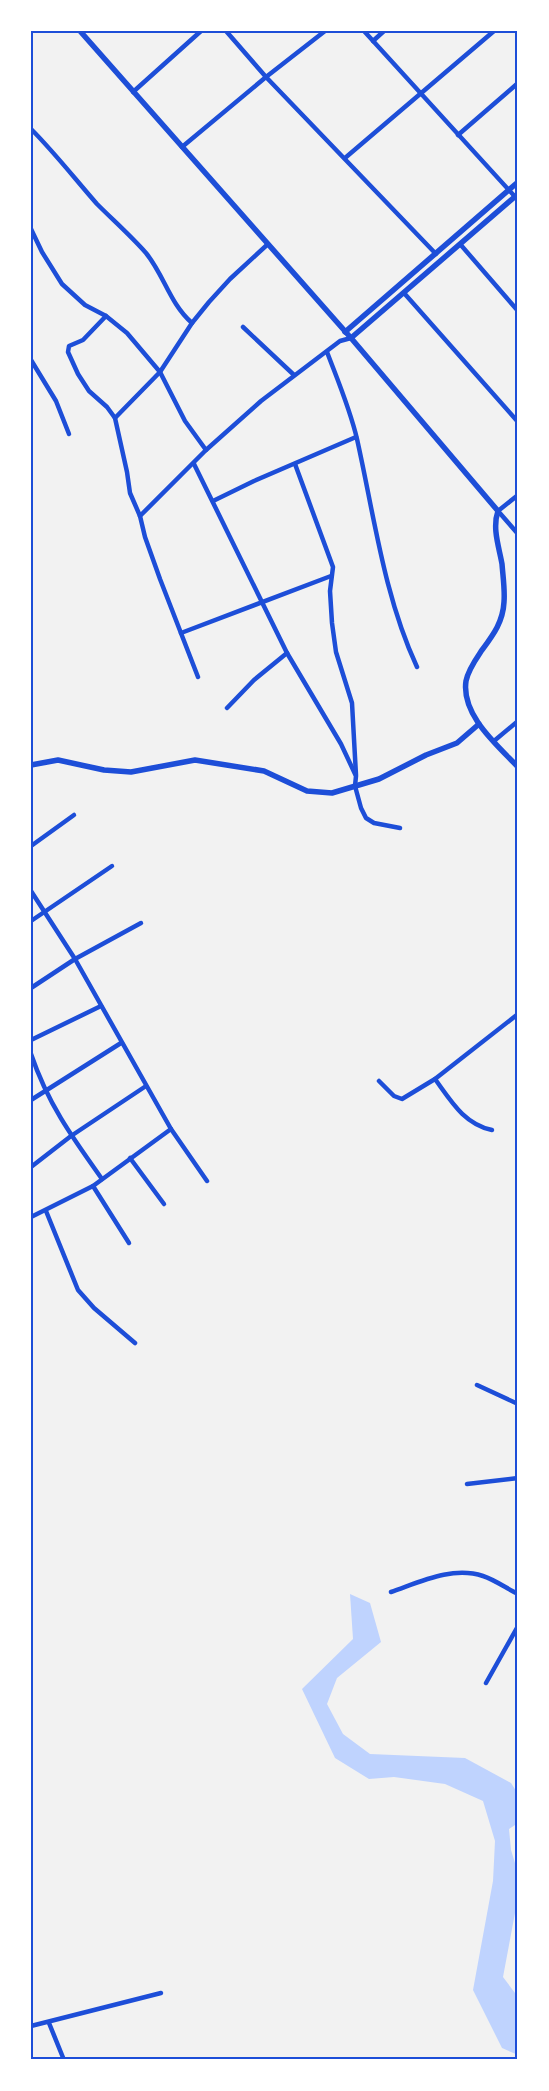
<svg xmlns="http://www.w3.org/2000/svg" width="549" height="2091" font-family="Poppins,sans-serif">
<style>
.water{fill:#bfd3fe}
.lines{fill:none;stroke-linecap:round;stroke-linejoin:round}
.minor{stroke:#1d4ed8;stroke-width:4.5}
.tertiary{stroke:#1d4ed8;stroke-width:5.5}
.neatline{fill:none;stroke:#1d4ed8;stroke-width:2}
</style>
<rect width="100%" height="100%" fill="#f2f2f2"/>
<polygon class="water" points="350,1594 370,1603 381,1642 337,1678 327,1704 343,1734 370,1754 465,1758 511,1783 518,1794 518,1823 509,1829 511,1850 518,1873 518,1897 503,1977 518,1997 518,2055 502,2048 473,1990 493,1881 495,1841 483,1801 445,1784 394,1777 369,1779 335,1758 302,1689 353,1639"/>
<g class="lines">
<g class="minor">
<polyline points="226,31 266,77 436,254"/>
<polyline points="364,31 518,200"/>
<polyline points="373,41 384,31"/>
<polyline points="133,92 201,31"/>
<path d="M31,129C55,153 75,179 97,204C113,220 131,236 146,253C164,275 170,304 192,323"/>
<polyline points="458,135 518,83"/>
<polyline points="182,147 266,77 325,31"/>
<polyline points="345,158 494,31"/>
<polyline points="31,229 42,252 62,284 85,305 106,316 127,333 160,372 185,421 206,450"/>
<polyline points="460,244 518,311"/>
<polyline points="404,293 518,422"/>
<polyline points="106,316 83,340 69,346 68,352 78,374 89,391 107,407 115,418 127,472 130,493 140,516 145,537 160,579 198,677"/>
<polyline points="243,327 294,375"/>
<path d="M327,352C338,381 350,409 357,439C374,515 384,596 417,667"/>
<polyline points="31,360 56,401 69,434"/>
<polyline points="115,418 160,372 192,323 209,302 230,279 268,244"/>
<polyline points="194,464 287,653 341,744 356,776 355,786 361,808 366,818 374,823 400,828"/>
<polyline points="295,464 333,567 330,591 332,623 336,652 352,703 356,775"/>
<polyline points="518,495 498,511 518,534"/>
<polyline points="213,501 254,481 356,437"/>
<polyline points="140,516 206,450 261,401 340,341 351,338"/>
<polyline points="181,633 331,576"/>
<polyline points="227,708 254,680 287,653"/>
<polyline points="494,741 518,721"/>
<polyline points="31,846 74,815"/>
<polyline points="31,891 75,959 171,1129 207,1181"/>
<polyline points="31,921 112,866"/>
<polyline points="31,988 75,959 141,923"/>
<polyline points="31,1040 101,1006"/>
<path d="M31,1054C48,1104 72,1137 102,1179"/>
<path d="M435,1079C451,1101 464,1124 492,1130"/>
<polyline points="379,1081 394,1096 402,1099 435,1079 518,1014"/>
<polyline points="31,1100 121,1043"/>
<polyline points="130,1158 164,1204"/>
<polyline points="31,1167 71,1136 146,1086"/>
<polyline points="93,1186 129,1243"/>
<polyline points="46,1211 78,1290 94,1308 135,1343"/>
<polyline points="31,1217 93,1186 171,1129"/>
<polyline points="477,1385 518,1404"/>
<polyline points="467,1484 518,1478"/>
<path d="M391,1592C420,1582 452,1566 483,1576C495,1580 506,1588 518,1594"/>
<polyline points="486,1683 518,1626"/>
<polyline points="49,2023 64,2060"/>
<polyline points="31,2026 161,1993"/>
</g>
<g class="tertiary">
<path d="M80,31L351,338L498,511C492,528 499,547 502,564C503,577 505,590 504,602C503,622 493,635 482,650C476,659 468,670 466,681C461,715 497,745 518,767"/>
<polyline points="345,332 518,182"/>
<polyline points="351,338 518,194"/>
<polyline points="31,765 58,760 104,770 131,772 195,760 264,771 307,791 332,793 379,779 426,755 457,743 479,724"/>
</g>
</g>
<rect width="549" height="2091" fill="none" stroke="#ffffff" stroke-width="65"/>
<rect x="32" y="32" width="484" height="2026" class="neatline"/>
</svg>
